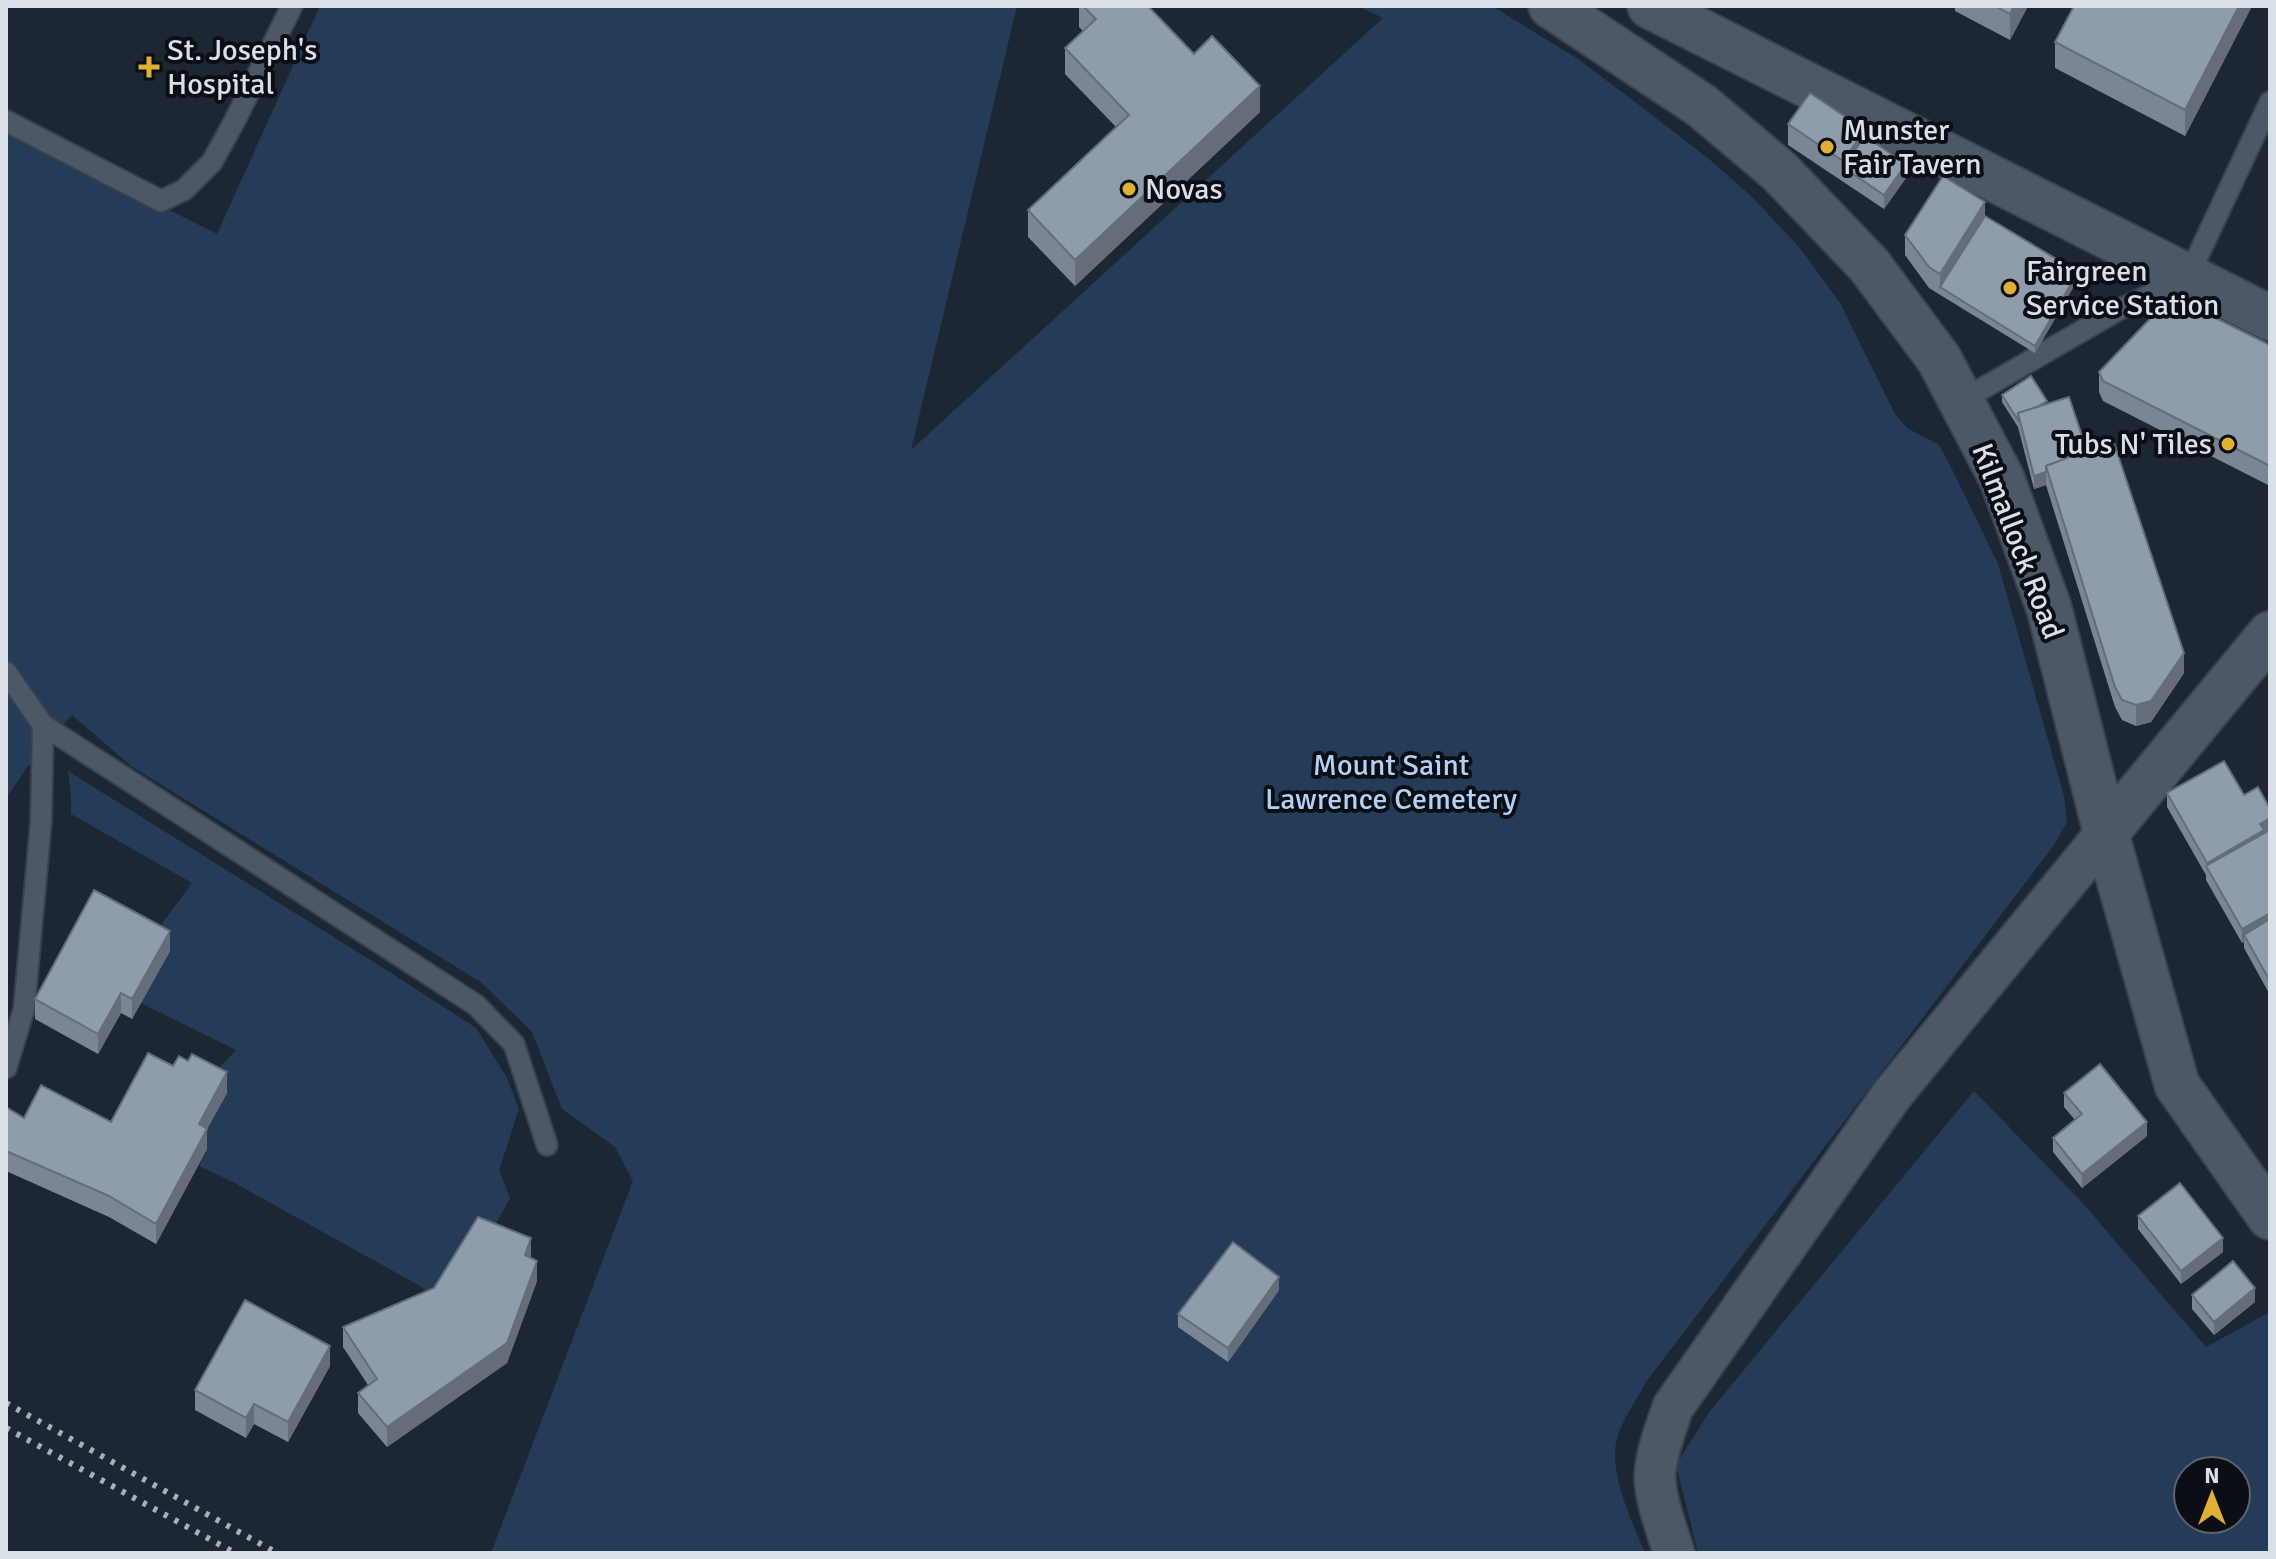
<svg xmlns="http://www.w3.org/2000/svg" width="2276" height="1559" font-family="Signika,sans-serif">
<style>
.green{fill:#253c58;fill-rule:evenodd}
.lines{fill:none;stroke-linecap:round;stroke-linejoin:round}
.lane-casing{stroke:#39424c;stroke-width:24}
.street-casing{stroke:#39424c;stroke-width:44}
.secondary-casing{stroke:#39424c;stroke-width:48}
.lane{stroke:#4c5866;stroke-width:20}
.street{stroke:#4c5866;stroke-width:40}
.secondary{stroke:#4c5866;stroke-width:44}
.rail{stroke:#a8b0b9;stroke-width:6;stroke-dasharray:4 8;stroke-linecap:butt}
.wall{fill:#7b8694}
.shaded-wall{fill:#646d78}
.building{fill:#8f9cac;stroke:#646d78;stroke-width:2}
.poi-dot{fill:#dfb034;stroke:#0b0f15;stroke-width:3}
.labels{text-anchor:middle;stroke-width:8;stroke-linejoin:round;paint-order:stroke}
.poi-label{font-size:30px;fill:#d9e0e8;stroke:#0b0f15;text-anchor:start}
.street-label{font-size:30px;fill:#d9e0e8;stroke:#0b0f15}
.park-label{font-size:30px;fill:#b3d1f6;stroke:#0b0f15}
</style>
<rect width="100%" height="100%" fill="#1d2733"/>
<g class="green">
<path d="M320,6H1017L911,450L1383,18L1358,6H1492L1578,59L1635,102L1709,159L1750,195L1799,247L1840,303L1895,414L1907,428L1939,445L1951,467L1998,564L2064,796L2067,822L2054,845L1646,1382C1637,1400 1622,1419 1617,1438C1608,1473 1632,1521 1645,1553H491L633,1181L615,1147L562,1109L532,1032L482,983L131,766L72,715L27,767L6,799V128L217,234Z"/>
<polygon points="68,771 391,973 476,1028 507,1078 519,1109 499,1170 510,1198 487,1240 439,1301 420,1286 233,1182 199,1166 207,1149 207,1081 236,1050 141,1003 150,940 192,883 71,814 71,795"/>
<path d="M1974,1091L2080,1200L2206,1347L2270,1312V1553H1698L1676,1465L1710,1411ZM2188,1471H2236V1519H2188Z"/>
</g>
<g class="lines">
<defs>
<g id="lane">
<polyline points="6,121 161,201 184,190 212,162 234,122 292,6"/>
<polyline points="1961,401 2118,310 2188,277 2270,102"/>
<polyline points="6,672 43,725 476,1005 514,1044 547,1145"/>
<polyline points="6,1068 24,1009 41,822 43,725"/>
</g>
<path id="street" d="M1674,1553C1667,1530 1654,1497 1655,1473C1657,1450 1666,1428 1673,1407L1891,1096L2106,833"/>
<g id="secondary">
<polyline points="1551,6 1702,106 1780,172 1869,265 1939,359 2002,479 2049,608 2106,833 2177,1085 2270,1217"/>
<polyline points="1650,6 2270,318"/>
<polyline points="2106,833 2270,634"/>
</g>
</defs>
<use href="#lane" class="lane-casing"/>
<use href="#street" class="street-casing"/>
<use href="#secondary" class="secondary-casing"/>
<use href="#lane" class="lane"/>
<use href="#street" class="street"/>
<use href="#secondary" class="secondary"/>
<g class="rail">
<polyline points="6,1403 277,1553"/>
<polyline points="6,1428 235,1553"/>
</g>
</g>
<g class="wall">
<polygon points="1079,6 1148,6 1194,54 1260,112 1075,286 1028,237 1028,210 1116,127 1065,74 1065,48 1083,31 1079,27"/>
<polygon points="1955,6 2028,6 2010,40 1955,11"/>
<polygon points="2252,6 2185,136 2055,68 2055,42"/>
<polygon points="1788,124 1865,136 1906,178 1884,209 1788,145"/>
<polygon points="1905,235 2078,279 2035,353 1929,288 1905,255"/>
<polygon points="2270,345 2270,486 2103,401 2099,392 2099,372"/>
<polygon points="2002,395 2047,404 2087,451 2184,673 2151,722 2136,726 2122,720 2115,707 2046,485 2034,489 2018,427 2002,402"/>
<polygon points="2167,793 2244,795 2270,809 2270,995 2244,948 2244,942 2242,943 2206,880 2206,875 2167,807"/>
<polygon points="170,951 132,1019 121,1013 98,1054 35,1019 35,999"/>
<polygon points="173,1066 227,1093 207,1129 207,1149 156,1244 109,1217 6,1171 6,1107 24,1118 111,1122"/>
<polygon points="2064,1093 2147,1136 2082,1188 2053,1152 2053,1138 2075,1120 2064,1107"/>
<polygon points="2138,1216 2223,1252 2181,1284 2138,1229"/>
<polygon points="531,1258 537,1281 507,1363 387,1447 358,1413 358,1393 368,1385 343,1347 343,1327"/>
<polygon points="1279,1290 1228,1362 1178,1327 1178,1314"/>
<polygon points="2192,1295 2255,1302 2214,1335 2192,1309"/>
<polygon points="330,1366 288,1442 254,1424 246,1438 195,1410 195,1390"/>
</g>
<g class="shaded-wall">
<polygon points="2014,6 2028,6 2010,40 2010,14"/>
<polygon points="2239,6 2252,6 2185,136 2185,110"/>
<polygon points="1260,86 1260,112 1075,286 1075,260"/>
<polygon points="1865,130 1865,150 1843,167 1843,161"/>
<polygon points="1906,164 1906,178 1884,209 1884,195"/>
<polygon points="1985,202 1985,222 1940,287 1940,274"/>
<polygon points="2078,272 2078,279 2035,353 2035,346"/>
<polygon points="2046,472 2046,485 2034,489 2034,476"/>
<polygon points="2184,653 2184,673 2151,722 2136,726 2136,705"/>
<polygon points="2270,818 2270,832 2207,868 2207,863 2260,824"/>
<polygon points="2270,913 2270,927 2244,935 2244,942 2242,943 2242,929"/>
<polygon points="170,931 170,951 132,1019 132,999"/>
<polygon points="121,993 121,1013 98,1054 98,1034"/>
<polygon points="227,1072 227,1093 207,1129 207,1149 156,1244 156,1224 199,1124"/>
<polygon points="2147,1122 2147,1136 2082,1188 2082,1174"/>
<polygon points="531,1238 531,1258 525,1255"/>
<polygon points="2223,1238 2223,1252 2181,1284 2181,1271"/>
<polygon points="537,1261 537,1281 507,1363 387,1447 387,1427"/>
<polygon points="1279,1277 1279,1290 1228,1362 1228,1348"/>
<polygon points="2255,1288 2255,1302 2214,1335 2214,1322"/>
<polygon points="330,1346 330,1366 288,1442 288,1422"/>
<polygon points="254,1404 254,1424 246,1438 246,1418"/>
</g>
<g class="building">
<polygon points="1083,6 1148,6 1194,54 1212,36 1260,86 1075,260 1028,210 1129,115 1065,48 1096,19"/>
<polygon points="1995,6 2014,6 2010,14"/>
<polygon points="2074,6 2239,6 2185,110 2055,42"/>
<polygon points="1810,93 1865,130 1843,161 1788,124"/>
<polygon points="1865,136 1906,164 1884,195 1843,167"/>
<polygon points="1943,176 1985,202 1940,274 1929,267 1905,235"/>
<polygon points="1985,216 2078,272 2035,346 1940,287"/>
<polygon points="2172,296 2270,345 2270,466 2103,381 2099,372"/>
<polygon points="2031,376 2047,401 2037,407 2018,413 2018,420 2002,395"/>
<polygon points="2069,397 2087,451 2046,466 2046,472 2034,476 2018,413"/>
<polygon points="2113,440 2184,653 2151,701 2136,705 2122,700 2115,687 2046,466"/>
<polygon points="2224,761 2244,795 2258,787 2270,809 2270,818 2260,824 2264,830 2207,863 2167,793"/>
<polygon points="2270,830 2270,913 2242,929 2206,866"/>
<polygon points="94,890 170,931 132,999 121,993 98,1034 35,999"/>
<polygon points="2270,919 2270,981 2244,935"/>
<polygon points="148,1053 173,1066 179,1056 188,1061 192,1054 227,1072 199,1124 207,1129 156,1224 109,1196 6,1151 6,1107 24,1118 41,1085 111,1122"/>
<polygon points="2100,1064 2147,1122 2082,1174 2053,1138 2082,1114 2064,1093"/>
<polygon points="2180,1183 2223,1238 2181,1271 2138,1216"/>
<polygon points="478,1217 531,1238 525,1255 537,1261 507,1343 387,1427 358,1393 377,1379 343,1327 434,1288"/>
<polygon points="1233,1242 1279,1277 1228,1348 1178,1314"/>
<polygon points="2233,1261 2255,1288 2214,1322 2192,1295"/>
<polygon points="245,1300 330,1346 288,1422 254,1404 246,1418 195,1390"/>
</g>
<g class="poi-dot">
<path d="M145 55h8v8h8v8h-8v8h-8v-8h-8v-8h8z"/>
<circle cx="1827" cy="147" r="8"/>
<circle cx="1129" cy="189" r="8"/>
<circle cx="2010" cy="288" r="8"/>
<circle cx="2228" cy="444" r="8"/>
</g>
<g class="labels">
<g class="poi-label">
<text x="167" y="60">St. Joseph's<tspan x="167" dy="34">Hospital</tspan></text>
<text x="1843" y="140">Munster<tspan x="1843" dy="34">Fair Tavern</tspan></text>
<text x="1145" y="199">Novas</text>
<text x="2026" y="281">Fairgreen<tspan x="2026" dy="34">Service Station</tspan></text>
<text x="2212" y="454" text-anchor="end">Tubs N' Tiles</text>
</g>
<g class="street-label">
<text transform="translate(2018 541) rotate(69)" y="10">Kilmallock Road</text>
</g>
<g class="park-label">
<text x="1391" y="775">Mount Saint<tspan x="1391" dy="34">Lawrence Cemetery</tspan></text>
</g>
</g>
<rect width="2276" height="1559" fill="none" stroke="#d9e0e8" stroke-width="16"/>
<g transform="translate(2212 1495)"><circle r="38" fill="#0b0f15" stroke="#5d6369" stroke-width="2"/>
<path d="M0-6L14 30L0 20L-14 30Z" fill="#dfb034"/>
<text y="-12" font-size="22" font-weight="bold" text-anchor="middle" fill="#d9e0e8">N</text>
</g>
</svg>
